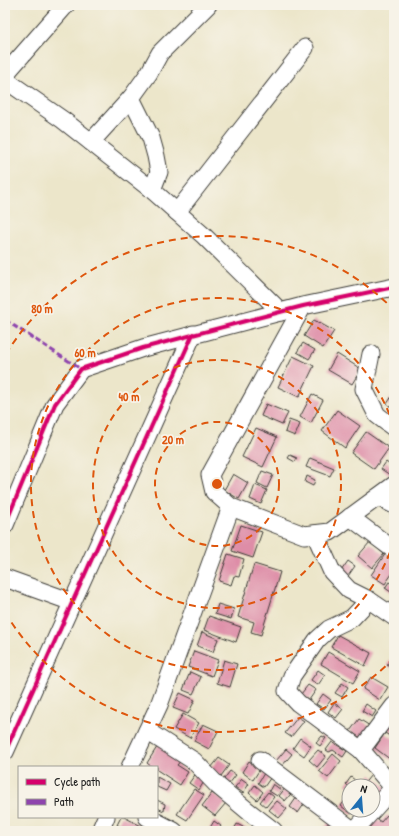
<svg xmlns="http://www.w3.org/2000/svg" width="399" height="836" font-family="'Patrick Hand',sans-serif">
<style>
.building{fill:#de8da7}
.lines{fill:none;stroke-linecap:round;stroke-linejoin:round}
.minor-casing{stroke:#3b3a36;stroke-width:19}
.minor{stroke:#fff;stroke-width:17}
.quiet{stroke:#8e44ad;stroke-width:3;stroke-dasharray:6 3;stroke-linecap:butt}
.cycleway-casing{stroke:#f7f3e8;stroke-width:6}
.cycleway{stroke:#d6006c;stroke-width:4}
.ring{fill:none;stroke:#de560d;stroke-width:2;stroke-dasharray:7 5}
.centre{fill:#de560d;stroke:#f7f3e8;stroke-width:2}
.ring-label{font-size:12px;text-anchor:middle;font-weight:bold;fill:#de560d;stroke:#f7f3e8;stroke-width:3.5;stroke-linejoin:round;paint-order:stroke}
</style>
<rect width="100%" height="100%" fill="#f7f3e8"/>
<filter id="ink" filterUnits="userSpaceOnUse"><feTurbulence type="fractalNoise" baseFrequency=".025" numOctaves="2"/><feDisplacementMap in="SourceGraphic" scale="8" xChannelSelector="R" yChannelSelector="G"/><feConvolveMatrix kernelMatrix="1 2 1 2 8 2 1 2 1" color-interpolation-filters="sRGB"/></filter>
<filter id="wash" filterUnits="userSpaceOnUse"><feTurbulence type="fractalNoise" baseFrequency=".012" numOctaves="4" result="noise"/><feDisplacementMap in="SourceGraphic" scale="16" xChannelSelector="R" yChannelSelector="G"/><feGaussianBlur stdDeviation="0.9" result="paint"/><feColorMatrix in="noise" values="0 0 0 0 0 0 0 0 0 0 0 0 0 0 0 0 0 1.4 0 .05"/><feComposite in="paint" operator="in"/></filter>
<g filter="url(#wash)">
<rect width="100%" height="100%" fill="#ece6ca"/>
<g id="blocks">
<g class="building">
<polygon points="314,320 334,331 323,348 304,336"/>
<polygon points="303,343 315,350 309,359 297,352"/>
<polygon points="337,354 361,369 352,384 328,370"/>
<polygon points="293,356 314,366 299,397 278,387"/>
<polygon points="394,393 394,409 387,404"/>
<polygon points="312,394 323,400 311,423 300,417"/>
<polygon points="266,404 288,413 282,425 261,416"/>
<polygon points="337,410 360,426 345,448 322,431"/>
<polygon points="289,420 300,424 295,436 285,432"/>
<polygon points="256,428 277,437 263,467 242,457"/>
<polygon points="366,432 389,448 374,469 351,453"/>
<polygon points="290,455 297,458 295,462 288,458"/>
<polygon points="310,458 334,468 330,476 306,467"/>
<polygon points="386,462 394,468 394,475 393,477 381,469"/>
<polygon points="262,471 273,475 267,488 257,483"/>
<polygon points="233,474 248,483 239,499 224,490"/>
<polygon points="307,476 315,480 313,486 305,482"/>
<polygon points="255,485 267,490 261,504 250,499"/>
<polygon points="241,525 262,532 253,558 232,551"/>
<polygon points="370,542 384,554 372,568 358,556"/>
<polygon points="386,553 394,559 394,571 385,584 371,575"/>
<polygon points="228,554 244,559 239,577 234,576 231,585 219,581"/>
<polygon points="348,561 355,566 346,579 339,574"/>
<polygon points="254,564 280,572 261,635 251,632 254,622 238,617"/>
<polygon points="389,582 394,585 394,594 385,588"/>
<polygon points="218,604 234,609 231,619 215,614"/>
<polygon points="209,616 241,627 236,642 204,630"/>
<polygon points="202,632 218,639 213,652 197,646"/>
<polygon points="338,635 371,653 365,666 331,647"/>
<polygon points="194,651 218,660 212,676 188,667"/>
<polygon points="328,652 360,671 353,683 321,664"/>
<polygon points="394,653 394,669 387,665"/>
<polygon points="224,660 237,664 230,687 217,683"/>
<polygon points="318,670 325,675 318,685 311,680"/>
<polygon points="190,672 201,677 193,694 183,690"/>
<polygon points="371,677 388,687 380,700 363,689"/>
<polygon points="342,683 348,687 342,697 335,693"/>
<polygon points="308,685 316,690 309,700 301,694"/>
<polygon points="180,693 195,700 188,714 173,708"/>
<polygon points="323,694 331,700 324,709 316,704"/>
<polygon points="334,703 343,709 336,718 328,712"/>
<polygon points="366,704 376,711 372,717 362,711"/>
<polygon points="183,714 199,723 190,738 174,729"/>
<polygon points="394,716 394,733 385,725"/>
<polygon points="298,717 304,721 291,737 285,733"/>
<polygon points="359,719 370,726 362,739 350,731"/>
<polygon points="203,724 218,731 209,749 194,741"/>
<polygon points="385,733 394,739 394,756 391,760 375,748"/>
<polygon points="322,736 326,738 320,746 316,743"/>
<polygon points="300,738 311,746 304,756 293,748"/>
<polygon points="332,742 347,751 343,757 333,750 329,752 326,750"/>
<polygon points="159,744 182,759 177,765 188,772 180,785 157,770 157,767 152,767 147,763"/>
<polygon points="286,749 292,754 282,766 276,761"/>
<polygon points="318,750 326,756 317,767 309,760"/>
<polygon points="333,754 341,761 328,778 319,771"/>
<polygon points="219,758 229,765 221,776 211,768"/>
<polygon points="249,761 260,769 253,780 242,772"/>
<polygon points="266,770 273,774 264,787 258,783"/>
<polygon points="230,771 236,775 229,784 224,779"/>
<polygon points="197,772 206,778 199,790 189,783"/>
<polygon points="371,775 387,788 373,806 373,786 349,787 346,784 351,777 362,786"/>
<polygon points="157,777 170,784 166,791 157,787"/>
<polygon points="242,779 249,784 243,793 235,787"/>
<polygon points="289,783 295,789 285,801 279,796"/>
<polygon points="273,784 281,790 277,796 269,791"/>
<polygon points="255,785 263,792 257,800 249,793"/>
<polygon points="194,789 204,795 187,820 177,814"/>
<polygon points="268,792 274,797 266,807 260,802"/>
<polygon points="212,793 226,803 215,816 202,806"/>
<polygon points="299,794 307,800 298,813 290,807"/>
<polygon points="349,794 349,810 355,810 352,814 341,806"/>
<polygon points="157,800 165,804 164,811 157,808"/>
<polygon points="277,801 287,809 279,818 269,810"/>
<polygon points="387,815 394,821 394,826 390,831 362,831 372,816 381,822"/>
<polygon points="121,817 124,817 147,829 146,831 130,831 117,825"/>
<polygon points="214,821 221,826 218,831 208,831"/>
<polygon points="330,821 340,830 339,831 322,831"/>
<polygon points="237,824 251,831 233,831"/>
</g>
</g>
</g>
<g filter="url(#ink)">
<use href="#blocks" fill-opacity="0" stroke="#3b3a36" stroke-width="1"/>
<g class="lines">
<defs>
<g id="minor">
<polyline points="66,5 8,71 7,81 63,120 152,190 204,236 281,312"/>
<polyline points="131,98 151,138 156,156 159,172 152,190"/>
<polyline points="91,142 131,98 149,73 160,53 208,5"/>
<polyline points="177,212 305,48"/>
<polyline points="303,306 210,475 214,492 231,507 304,535 330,532 394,485"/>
<polyline points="371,354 364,389 377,415 394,428"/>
<polyline points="378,497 394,505"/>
<polyline points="350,517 394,550"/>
<polyline points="5,525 55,404 81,369 143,348 303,306 394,287"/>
<polyline points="315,534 332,572 349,590 369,600 394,617"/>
<polyline points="5,578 72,602"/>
<polyline points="147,731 194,761 218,786 248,811 274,831"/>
<polyline points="361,750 394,706"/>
<polyline points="5,752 193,334"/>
<polyline points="260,760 354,831"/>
<polyline points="130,767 159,705 231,507"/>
<polyline points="147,817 174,831"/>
<polyline points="100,831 106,817"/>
<polyline points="354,831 392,789 391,785 361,750 298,703 287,691 292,676 317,640 329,629 352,618 369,600"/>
</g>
</defs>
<use href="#minor" class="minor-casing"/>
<use href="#minor" class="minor"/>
<g class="quiet">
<polyline points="5,80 7,81"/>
<polyline points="5,320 81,369"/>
</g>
<defs>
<g id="cycleway">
<polyline points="5,525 55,404 81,369 143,348 303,306 394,287"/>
<polyline points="5,752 193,334"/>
</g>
</defs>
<use href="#cycleway" class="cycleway-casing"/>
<use href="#cycleway" class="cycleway"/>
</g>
</g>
<g class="ring">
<circle cx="217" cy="484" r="62"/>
<circle cx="217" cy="484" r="124"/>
<path d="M394 541A186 186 0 1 1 394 427"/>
<path d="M394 658A248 248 0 0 1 6 614M6 354A248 248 0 0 1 394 310"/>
</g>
<circle cx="217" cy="484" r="6" class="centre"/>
<g class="ring-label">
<text x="42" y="313">80 m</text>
<text x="85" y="357">60 m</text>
<text x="129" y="401">40 m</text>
<text x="173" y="444">20 m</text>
</g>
<rect width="399" height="836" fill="none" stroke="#f7f3e8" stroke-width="20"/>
<rect x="18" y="766" width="140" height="52" fill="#f7f3e8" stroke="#9f9d96"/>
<rect x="26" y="779" width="20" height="6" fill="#d6006c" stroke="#9f9d96"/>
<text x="54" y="786" font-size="12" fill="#1c1c1c">Cycle path</text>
<rect x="26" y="799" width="20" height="6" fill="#8e44ad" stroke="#9f9d96"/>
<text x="54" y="806" font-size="12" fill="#1c1c1c">Path</text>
<g transform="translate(361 798) rotate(17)"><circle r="19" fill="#f7f3e8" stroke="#9f9d96"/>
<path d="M0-3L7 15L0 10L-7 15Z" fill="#1f6fb2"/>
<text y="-6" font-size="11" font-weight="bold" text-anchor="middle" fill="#1c1c1c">N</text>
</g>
</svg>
